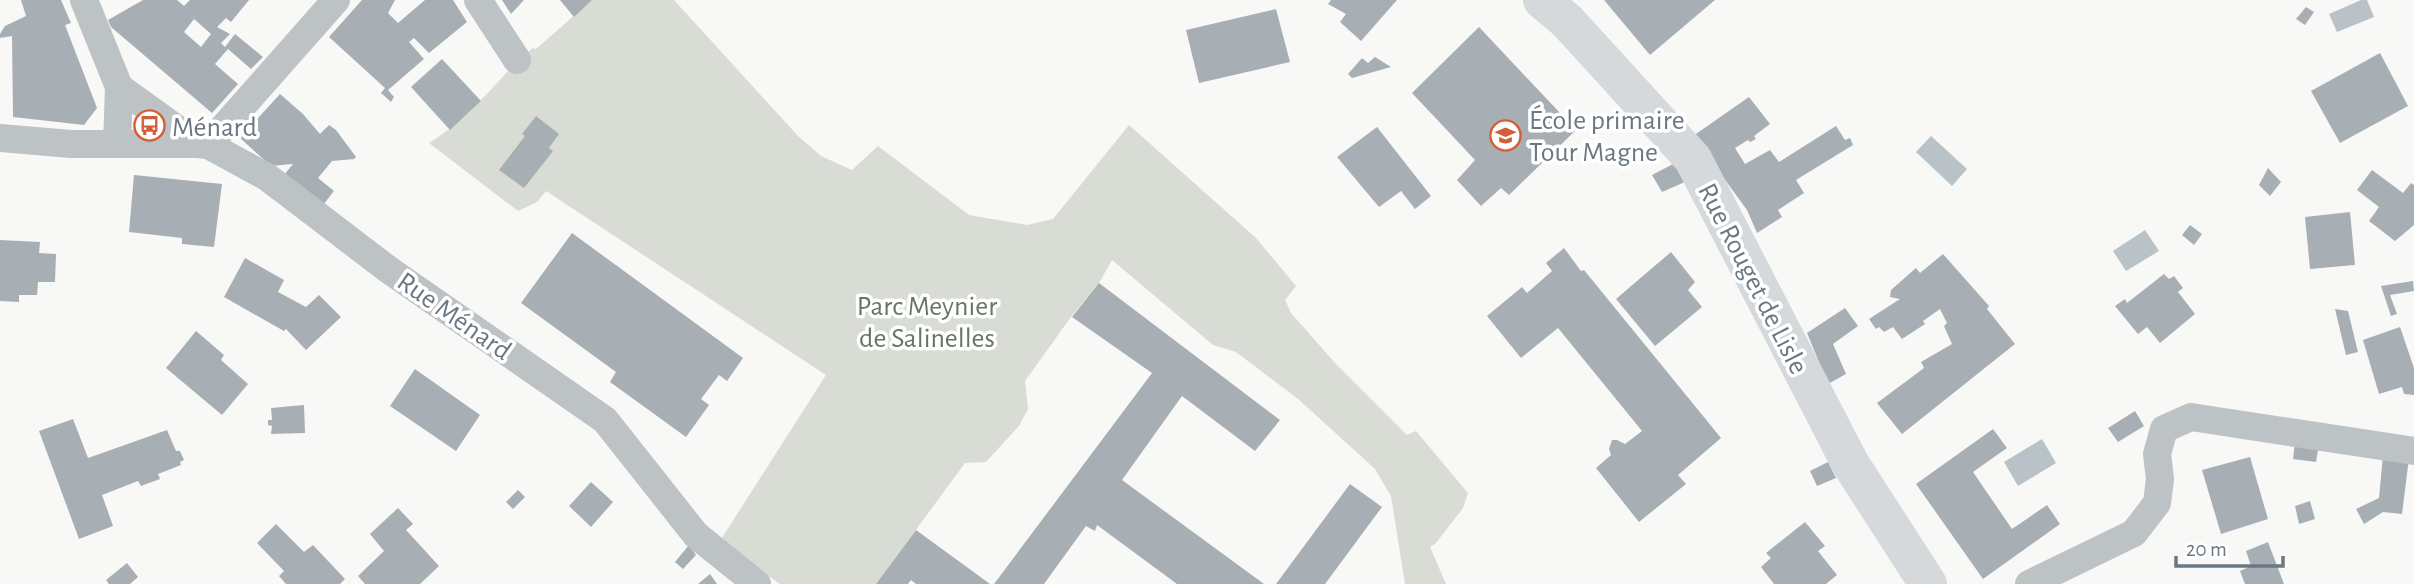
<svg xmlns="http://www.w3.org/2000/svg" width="2414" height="584" font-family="'Alegreya Sans',sans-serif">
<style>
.green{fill:#d8dcd5}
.water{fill:#b9c3c7}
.building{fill:#a8afb4;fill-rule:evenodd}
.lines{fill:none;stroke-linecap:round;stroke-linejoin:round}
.street{stroke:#bdc2c5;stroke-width:28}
.secondary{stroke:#d5d9dc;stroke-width:38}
.labels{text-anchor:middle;stroke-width:7;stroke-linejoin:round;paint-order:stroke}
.poi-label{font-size:28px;fill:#6a7884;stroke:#fff;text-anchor:start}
.street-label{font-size:28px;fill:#6a7884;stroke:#fff}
.park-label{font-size:28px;fill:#677664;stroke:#fff}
</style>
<rect width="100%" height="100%" fill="#f8f8f6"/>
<path class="green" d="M592,0H674L798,136L821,156L852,170L878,146L969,215L1027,225L1053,219L1129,125L1256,238L1296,286L1285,300L1291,313L1336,364L1407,435L1416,431L1468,493L1463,508L1436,543L1430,547L1446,584H1405L1391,496L1375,469L1297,398L1236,352L1213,345L1112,260L1099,283L1071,317L1025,381L1028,409L1019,426L986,462L965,463L876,584H780L720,541L826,375L546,191L537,202L518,211L429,143C448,131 466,117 481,100C499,82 513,63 533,48L536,49Z"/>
<g class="water">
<polygon points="2361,0 2367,0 2374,17 2337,32 2329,14"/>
<polygon points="1931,136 1967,169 1952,186 1916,152"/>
<polygon points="2145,230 2159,251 2126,271 2113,251"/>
<polygon points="2042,439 2056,463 2018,486 2004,462"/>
</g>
<g class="building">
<polygon points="21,0 61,0 71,23 65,25 97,108 84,125 13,117 12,36 0,38 0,34 5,26 26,16"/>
<path d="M143,0H177L184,6L190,0H249L231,22L226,18L217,27L230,34L221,43L225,47L235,34L263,57L251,69L228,49L215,64L238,84L212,113L111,27L108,20ZM194,19L211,34L201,47L184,32Z"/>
<polygon points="362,0 395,0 388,13 398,23 425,0 453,0 467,22 429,53 414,38 409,42 424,59 388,90 394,97 391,102 381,93 385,88 329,37"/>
<polygon points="502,0 524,0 511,14"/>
<polygon points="560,0 592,0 574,17"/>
<polygon points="1331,0 1397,0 1361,41 1340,22 1346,14 1328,4"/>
<polygon points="1604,0 1715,0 1650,55"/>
<polygon points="2306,7 2314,12 2305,25 2296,19"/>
<polygon points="1276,9 1290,62 1199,83 1186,30"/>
<polygon points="1479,27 1576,130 1509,195 1501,188 1481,206 1457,180 1475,160 1412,93"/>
<polygon points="2380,53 2408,106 2340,143 2311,91"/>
<polygon points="1375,57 1391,67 1352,78 1348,74 1362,58 1368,63"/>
<polygon points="442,59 481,101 450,130 411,87"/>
<polygon points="280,94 303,114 320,134 329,125 336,130 356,157 354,159 332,161 318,178 334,191 323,205 284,175 293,164 271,166 240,138"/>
<polygon points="1749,97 1770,124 1754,136 1756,139 1750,142 1748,140 1735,148 1745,164 1770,150 1779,162 1836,126 1845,140 1850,138 1853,145 1796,180 1804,193 1778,210 1782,217 1757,233 1747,210 1693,136"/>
<polygon points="536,116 559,134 549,148 553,151 524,188 499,170 525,136 522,134"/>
<polygon points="1377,127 1431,196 1415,209 1401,191 1379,207 1337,157"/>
<polygon points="1675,163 1685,182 1662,192 1652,175"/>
<polygon points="2268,168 2281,182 2270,196 2259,185"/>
<polygon points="2372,170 2403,193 2411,183 2414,185 2414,225 2395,241 2369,221 2379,207 2357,190"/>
<polygon points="134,175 222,184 214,247 182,244 182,238 129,232"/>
<polygon points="2350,212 2355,265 2310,269 2305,217"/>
<polygon points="2190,225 2202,234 2194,245 2182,235"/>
<polygon points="572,233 743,358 727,381 719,375 701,399 709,405 686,437 610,382 616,372 521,303"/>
<polygon points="0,240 40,242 39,253 56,254 55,282 38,282 37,295 19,295 19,302 0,301"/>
<polygon points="1564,248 1581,271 1584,270 1721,438 1678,475 1686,484 1639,522 1596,468 1611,455 1609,449 1612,440 1617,440 1625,444 1642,431 1558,328 1521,358 1487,316 1522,287 1527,293 1552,271 1546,263"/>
<polygon points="1671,252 1695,282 1688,290 1702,307 1655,346 1616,299"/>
<polygon points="1943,254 1989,306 1987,309 2015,344 1902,434 1877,403 1924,368 1921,362 1952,344 1944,326 1947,323 1940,309 1923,321 1925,324 1902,339 1893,327 1884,332 1879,327 1876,329 1869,319 1900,299 1890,297 1891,290 1916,268 1920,273"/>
<polygon points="245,258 284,280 278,292 306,307 319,295 341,317 306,350 286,329 284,331 224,297"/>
<polygon points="2164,274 2169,279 2174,276 2183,288 2178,292 2195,314 2160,343 2147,327 2138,334 2115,306 2125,299 2127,303"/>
<polygon points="2413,281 2414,291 2390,295 2397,314 2391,316 2381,286"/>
<polygon points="1099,283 1280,420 1255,451 1182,396 1122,480 1264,584 1177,584 1097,525 1095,531 1086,526 1044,584 994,584 1152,373 1072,317"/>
<polygon points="1845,308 1858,326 1833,344 1846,374 1828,384 1807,333"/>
<polygon points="2335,309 2348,311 2358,352 2346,355"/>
<polygon points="2400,327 2414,368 2414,395 2404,394 2402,387 2379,394 2363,340"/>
<polygon points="196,331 224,355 221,360 248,384 222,415 166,368"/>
<polygon points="415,369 480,415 456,451 390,406"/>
<polygon points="304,405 305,433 271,434 272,426 268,425 268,420 272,420 271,408"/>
<polygon points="2135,411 2144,426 2118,442 2108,428"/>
<polygon points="73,419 88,458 167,430 176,451 180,451 184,460 180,462 181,465 158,474 160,479 141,486 138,481 102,495 113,526 79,539 39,431"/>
<polygon points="1993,429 2007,448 1973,472 2012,529 2047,505 2060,524 1983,579 1916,484"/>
<polygon points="2295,441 2319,444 2316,462 2293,459"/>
<polygon points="2383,455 2409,458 2402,514 2383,512 2364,524 2356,509 2379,498"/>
<polygon points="2250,457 2268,519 2221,534 2202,470"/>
<polygon points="1828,462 1836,478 1817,486 1810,471"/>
<polygon points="591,482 613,502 591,527 569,506"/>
<polygon points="1350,484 1382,507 1325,584 1276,584"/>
<polygon points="518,490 525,497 513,509 506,502"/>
<polygon points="2310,501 2315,519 2299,524 2295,506"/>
<polygon points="398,508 413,524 406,530 439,566 420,584 365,584 358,576 384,551 370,534"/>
<polygon points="1805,522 1825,546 1818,551 1837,575 1826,584 1774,584 1761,567 1771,558 1766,553"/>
<polygon points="276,524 304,552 313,545 345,579 340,584 286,584 279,576 284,571 257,543"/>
<polygon points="916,530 990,584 916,584 911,580 908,584 876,584"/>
<polygon points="2268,542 2284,584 2245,584 2240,571 2251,566 2246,551"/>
<polygon points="689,545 696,555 683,569 675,562"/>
<polygon points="127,563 138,577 130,584 109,584 106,580"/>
<polygon points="710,574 717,584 698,584"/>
</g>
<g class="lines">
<g class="street">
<polyline points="84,0 119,87 198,144 208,145 267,177 389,270 605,420 696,535 757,584"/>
<polyline points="478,0 517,60"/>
<polyline points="0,138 71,144 198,144"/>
<polyline points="117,144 119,87"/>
<polyline points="208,145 336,0"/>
<polyline points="2029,584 2134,533 2157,503 2160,479 2157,454 2164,429 2191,417 2414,451"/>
</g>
<polyline class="secondary" points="1542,0 1567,21 1693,159 1850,463 1928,584"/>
</g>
<defs>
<symbol id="bus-ring" viewBox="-11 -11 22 22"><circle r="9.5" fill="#fff" stroke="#d35e3a" stroke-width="1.5"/><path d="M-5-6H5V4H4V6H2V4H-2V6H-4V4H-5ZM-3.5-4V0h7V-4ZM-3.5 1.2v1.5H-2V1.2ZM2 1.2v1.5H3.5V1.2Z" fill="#d35e3a"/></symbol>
<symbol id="school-ring" viewBox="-11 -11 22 22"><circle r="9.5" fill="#fff" stroke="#d35e3a" stroke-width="1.5"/><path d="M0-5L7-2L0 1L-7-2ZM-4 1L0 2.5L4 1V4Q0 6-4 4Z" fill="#d35e3a"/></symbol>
</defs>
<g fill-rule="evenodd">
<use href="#bus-ring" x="132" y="108" width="35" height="35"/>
<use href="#school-ring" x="1488" y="118" width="35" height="35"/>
</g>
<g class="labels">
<g class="poi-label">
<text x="1529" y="129">École primaire<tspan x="1529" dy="32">Tour Magne</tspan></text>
<text x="172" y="136">Ménard</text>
</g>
<g class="street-label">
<text transform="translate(1754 278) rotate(63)" y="10">Rue Rouget de Lisle</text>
<text transform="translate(455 315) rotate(35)" y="10">Rue Ménard</text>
</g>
<g class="park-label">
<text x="927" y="315">Parc Meynier<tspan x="927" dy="32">de Salinelles</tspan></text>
</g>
</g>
<path d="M2176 556v10h107v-10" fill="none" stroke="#6a7884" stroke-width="3.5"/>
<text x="2186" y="556" font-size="21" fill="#6a7884" stroke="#ffffff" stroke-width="5" paint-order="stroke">20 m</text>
</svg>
